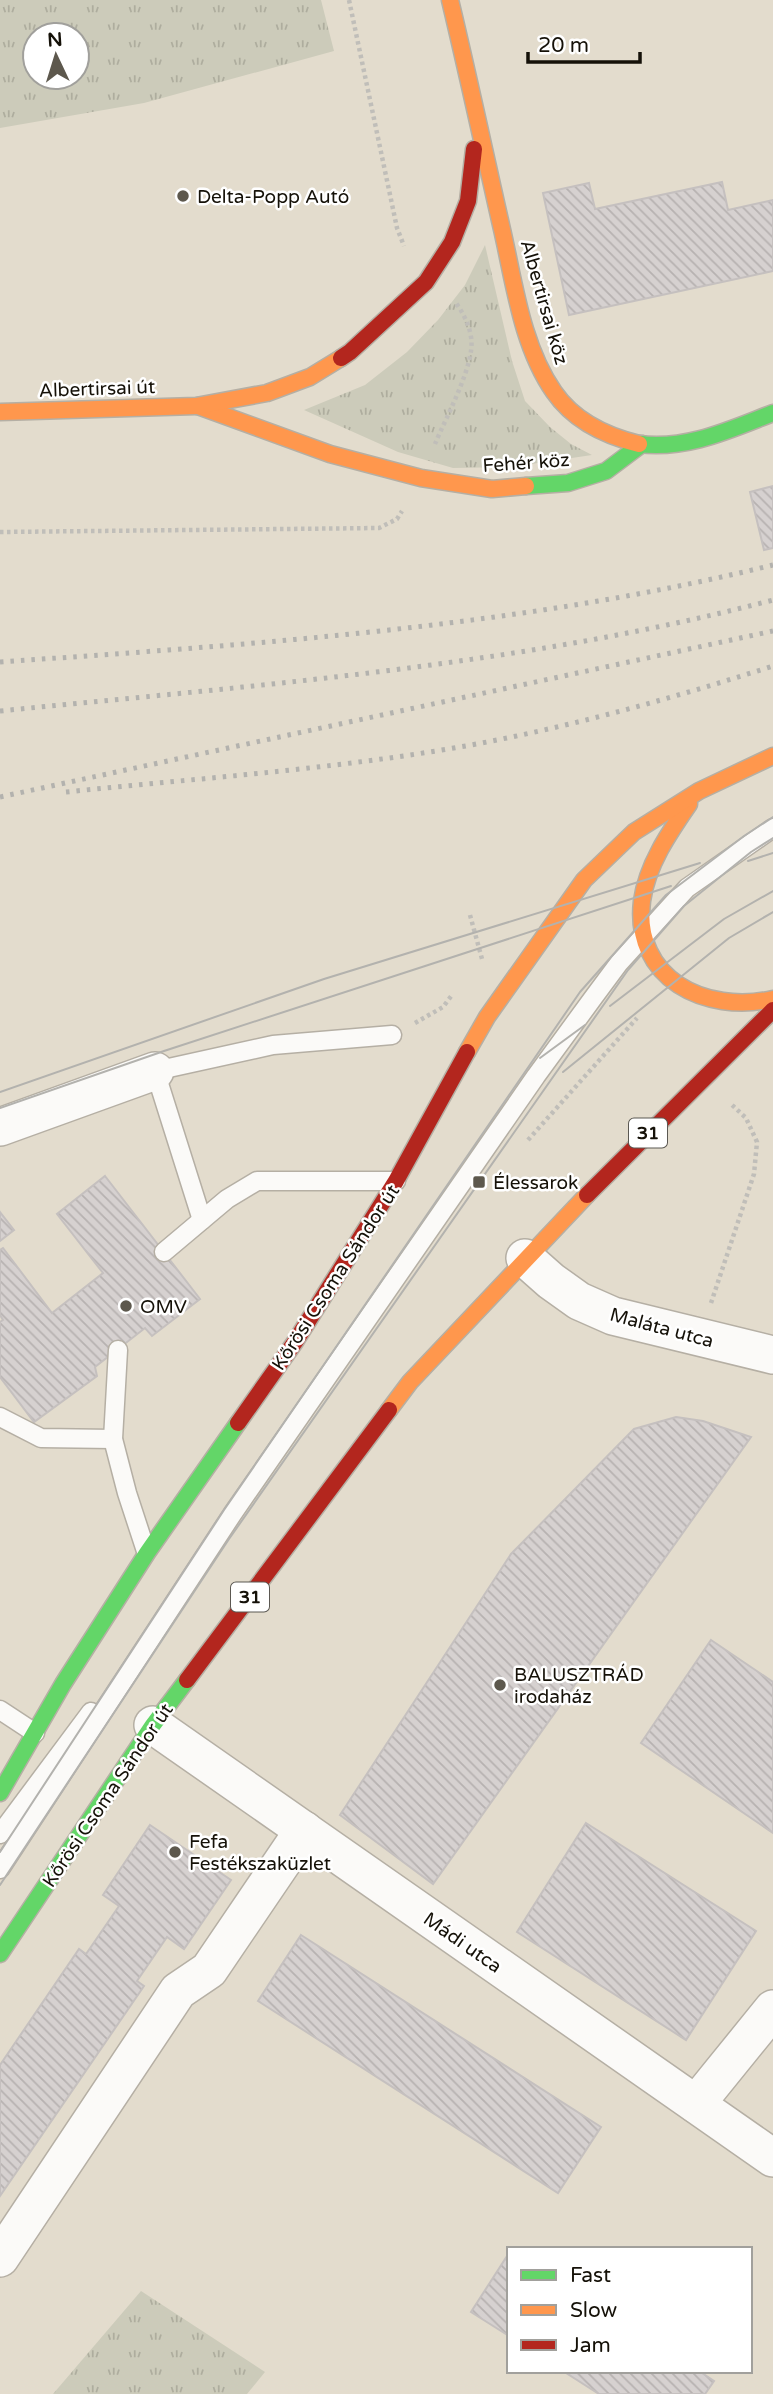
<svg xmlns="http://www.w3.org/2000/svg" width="773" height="2394" font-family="'Varela Round',sans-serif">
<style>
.grass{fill:url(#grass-tufts);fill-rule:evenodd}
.building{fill:url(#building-back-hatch);stroke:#c5c0bf;stroke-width:2}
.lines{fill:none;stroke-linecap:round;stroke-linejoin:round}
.lane-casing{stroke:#b5afa4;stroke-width:21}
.street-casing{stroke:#b5afa4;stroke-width:40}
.fast-casing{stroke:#b5afa4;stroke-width:19}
.slow-casing{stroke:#b5afa4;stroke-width:19}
.jam-casing{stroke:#b5afa4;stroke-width:19}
.path{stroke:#c0beb9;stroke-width:4.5;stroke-dasharray:3.5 3.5;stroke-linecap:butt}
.lane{stroke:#fbfaf8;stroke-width:18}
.street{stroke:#fbfaf8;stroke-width:37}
.fast{stroke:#63d668;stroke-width:16}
.slow{stroke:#ff974d;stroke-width:16}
.jam{stroke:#b3261e;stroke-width:16}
.tram{stroke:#b3b2ae;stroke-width:2}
.rail{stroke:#b3b2ae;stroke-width:5;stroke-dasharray:3.5 7;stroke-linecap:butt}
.poi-dot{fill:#5d584d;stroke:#fff;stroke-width:2.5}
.labels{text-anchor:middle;stroke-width:5;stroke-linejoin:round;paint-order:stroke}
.shield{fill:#fff;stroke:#5b5852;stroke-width:2}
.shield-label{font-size:18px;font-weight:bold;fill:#151108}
.poi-label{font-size:19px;fill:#151108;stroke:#fff;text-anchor:start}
.street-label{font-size:19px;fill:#151108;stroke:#fff}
</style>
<defs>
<pattern id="grass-tufts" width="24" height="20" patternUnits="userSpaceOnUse" patternTransform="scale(1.75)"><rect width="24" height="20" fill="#cccbba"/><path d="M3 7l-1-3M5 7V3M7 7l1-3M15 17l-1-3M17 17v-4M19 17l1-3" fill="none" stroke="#aead9e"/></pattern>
<pattern id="building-back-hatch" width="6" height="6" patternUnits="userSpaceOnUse" patternTransform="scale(1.75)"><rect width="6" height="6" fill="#d6d1d0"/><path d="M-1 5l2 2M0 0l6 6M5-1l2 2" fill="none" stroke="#b7b2b1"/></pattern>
</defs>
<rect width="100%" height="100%" fill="#e3dccd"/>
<g class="grass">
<path d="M0,0H321L334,51L144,103L0,128ZM35,35H77V77H35Z"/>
<polygon points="485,245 512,361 525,401 550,427 571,444 592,455 511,467 453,468 398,452 304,410 365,385 407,352 438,320 465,285"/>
<polygon points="141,2291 265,2372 247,2394 53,2394"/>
</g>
<g class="building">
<polygon points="722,182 728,210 773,200 773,271 569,315 543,193 589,183 595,209"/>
<polygon points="773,486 773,548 764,550 750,492"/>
<polygon points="105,1176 200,1299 152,1336 145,1328 95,1367 97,1376 34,1422 0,1377 0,1322 3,1320 0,1315 0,1250 3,1248 52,1313 103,1273 57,1214"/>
<polygon points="0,1212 14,1230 0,1241"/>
<polygon points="676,1417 703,1421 751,1437 433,1884 340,1815 511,1554 634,1429"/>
<polygon points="711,1640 773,1682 773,1833 641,1743"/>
<polygon points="586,1823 756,1931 686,2040 517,1932"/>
<polygon points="150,1825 231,1880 184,1949 167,1937 137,1981 144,1986 0,2196 0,2065 79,1949 86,1954 119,1906 103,1895"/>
<polygon points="301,1935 601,2127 558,2193 258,2001"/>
<polygon points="509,2253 509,2336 471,2312"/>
<polygon points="563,2371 699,2371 714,2381 705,2394 599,2394"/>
</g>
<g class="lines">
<defs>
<g id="lane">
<polyline points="202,1220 155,1071 273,1045 392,1035"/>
<polyline points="164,1252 227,1199 257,1181 396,1181"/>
<polyline points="118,1350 113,1439 127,1493 146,1551"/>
<polyline points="0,1417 41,1438 113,1439"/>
<polyline points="0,1710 35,1733"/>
<polyline points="0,1834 91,1712"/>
<polyline points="0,1869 233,1513 536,1076 593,998 619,963 687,888 773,828"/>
</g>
<g id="street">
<polyline points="0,1127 155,1071"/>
<polyline points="525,1258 551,1281 579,1301 613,1316 773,1355"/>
<polyline points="153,1725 773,2158"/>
<polyline points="696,2104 773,2009"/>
<polyline points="0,2258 178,1991 209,1970 304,1830"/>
</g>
<g id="fast">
<path d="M639,444C687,450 729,430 773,413"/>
<polyline points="526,486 568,483 606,471 642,444"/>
<polyline points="0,1793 63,1684 147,1553 238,1423"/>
<polyline points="0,1954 153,1725 187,1680"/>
</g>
<g id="slow">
<path d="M450,0C468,75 484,150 501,225C514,280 521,345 554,392C574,421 606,436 639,444"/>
<polyline points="198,406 330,454 421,478 492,489 526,486"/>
<polyline points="0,412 196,406 267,393 310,377 341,358"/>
<path d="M689,804C669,833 647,865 642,901C633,979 705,1014 773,999"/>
<polyline points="467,1052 487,1017 584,880 634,832 699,791 773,756"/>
<polyline points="389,1410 410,1382 587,1195"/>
</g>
<g id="jam">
<polyline points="341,358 350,352 426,282 452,242 468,201 474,149"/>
<polyline points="587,1195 773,1010"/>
<polyline points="238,1423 295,1342 396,1181 467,1052"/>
<polyline points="187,1680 389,1410"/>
</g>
</defs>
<use href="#lane" class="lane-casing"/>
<use href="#street" class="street-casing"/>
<use href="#fast" class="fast-casing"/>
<use href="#slow" class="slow-casing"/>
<use href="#jam" class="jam-casing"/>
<g class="path">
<polyline points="349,0 397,228 404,246"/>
<path d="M435,444C446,417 476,363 471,337C469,324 463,313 456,303"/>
<polyline points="0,532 379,528 397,519 402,511"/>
<polyline points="470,915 482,959"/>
<polyline points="415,1023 443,1007 452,995"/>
<polyline points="528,1140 637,1018"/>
<polyline points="711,1303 754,1174 757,1142 746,1118 731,1104"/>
</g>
<use href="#lane" class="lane"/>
<use href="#street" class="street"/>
<use href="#fast" class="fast"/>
<use href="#slow" class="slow"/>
<use href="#jam" class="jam"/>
<g class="tram">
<polyline points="748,861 773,853"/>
<polyline points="610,1006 724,919 773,891"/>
<polyline points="540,1058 585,1025"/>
<polyline points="563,1072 729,938 773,912"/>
<polyline points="0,1092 324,979 700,863"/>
<polyline points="0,1108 164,1051 671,886"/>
<polyline points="0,1852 224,1510 580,992 666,895 744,836 773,817"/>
<polyline points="0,1885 229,1539 628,970 684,906 751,852 773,838"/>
</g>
<g class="rail">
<path d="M0,662C259,644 520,627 773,565"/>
<path d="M0,711C259,685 520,666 773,600"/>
<path d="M66,792C201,778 338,769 471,745C574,726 673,698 773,666"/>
<polyline points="0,797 773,631"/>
</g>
</g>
<g class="poi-dot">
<circle cx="183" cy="196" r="7"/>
<rect x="472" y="1175" width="14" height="14" rx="3.5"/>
<circle cx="126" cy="1306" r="7"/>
<circle cx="500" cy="1685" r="7"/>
<circle cx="175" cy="1852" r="7"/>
</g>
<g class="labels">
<g class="shield">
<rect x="629" y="1118.5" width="38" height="29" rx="5"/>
<rect x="231" y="1582.5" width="38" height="29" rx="5"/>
</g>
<g class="shield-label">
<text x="648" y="1139">31</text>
<text x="250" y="1603">31</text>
</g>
<g class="poi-label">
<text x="197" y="203">Delta-Popp Autó</text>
<text x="493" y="1189">Élessarok</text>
<text x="140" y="1313">OMV</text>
<text x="514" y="1681">BALUSZTRÁD<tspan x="514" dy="22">irodaház</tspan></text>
<text x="189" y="1848">Fefa<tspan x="189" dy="22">Festékszaküzlet</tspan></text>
</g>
<g class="street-label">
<text transform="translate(545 302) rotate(74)" y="7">Albertirsai köz</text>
<text transform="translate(97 388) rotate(-2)" y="7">Albertirsai út</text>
<text transform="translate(526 462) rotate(-4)" y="7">Fehér köz</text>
<text transform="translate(335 1277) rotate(-57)" y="7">Kőrösi Csoma Sándor út</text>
<text transform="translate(662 1327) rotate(15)" y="7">Maláta utca</text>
<text transform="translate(107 1795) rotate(-56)" y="7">Kőrösi Csoma Sándor út</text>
<text transform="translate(463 1942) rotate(35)" y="7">Mádi utca</text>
</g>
</g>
<rect x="507" y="2247" width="245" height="126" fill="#ffffff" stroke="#a1a09c" stroke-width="2"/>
<rect x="521" y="2270" width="35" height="10" fill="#63d668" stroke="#a1a09c" stroke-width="2"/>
<text x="570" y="2282" font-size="21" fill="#151108">Fast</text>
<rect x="521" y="2305" width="35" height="10" fill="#ff974d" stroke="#a1a09c" stroke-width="2"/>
<text x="570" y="2317" font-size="21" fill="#151108">Slow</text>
<rect x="521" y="2340" width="35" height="10" fill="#b3261e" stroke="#a1a09c" stroke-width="2"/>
<text x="570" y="2352" font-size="21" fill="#151108">Jam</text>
<g transform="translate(56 56) rotate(356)"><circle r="33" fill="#ffffff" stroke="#a1a09c" stroke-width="2"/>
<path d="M0-5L12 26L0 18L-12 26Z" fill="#5d584d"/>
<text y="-10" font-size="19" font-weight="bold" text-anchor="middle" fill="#151108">N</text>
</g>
<path d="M528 52v10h112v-10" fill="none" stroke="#151108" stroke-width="3.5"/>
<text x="538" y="52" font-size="21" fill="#151108" stroke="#ffffff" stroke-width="5" paint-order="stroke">20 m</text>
</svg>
